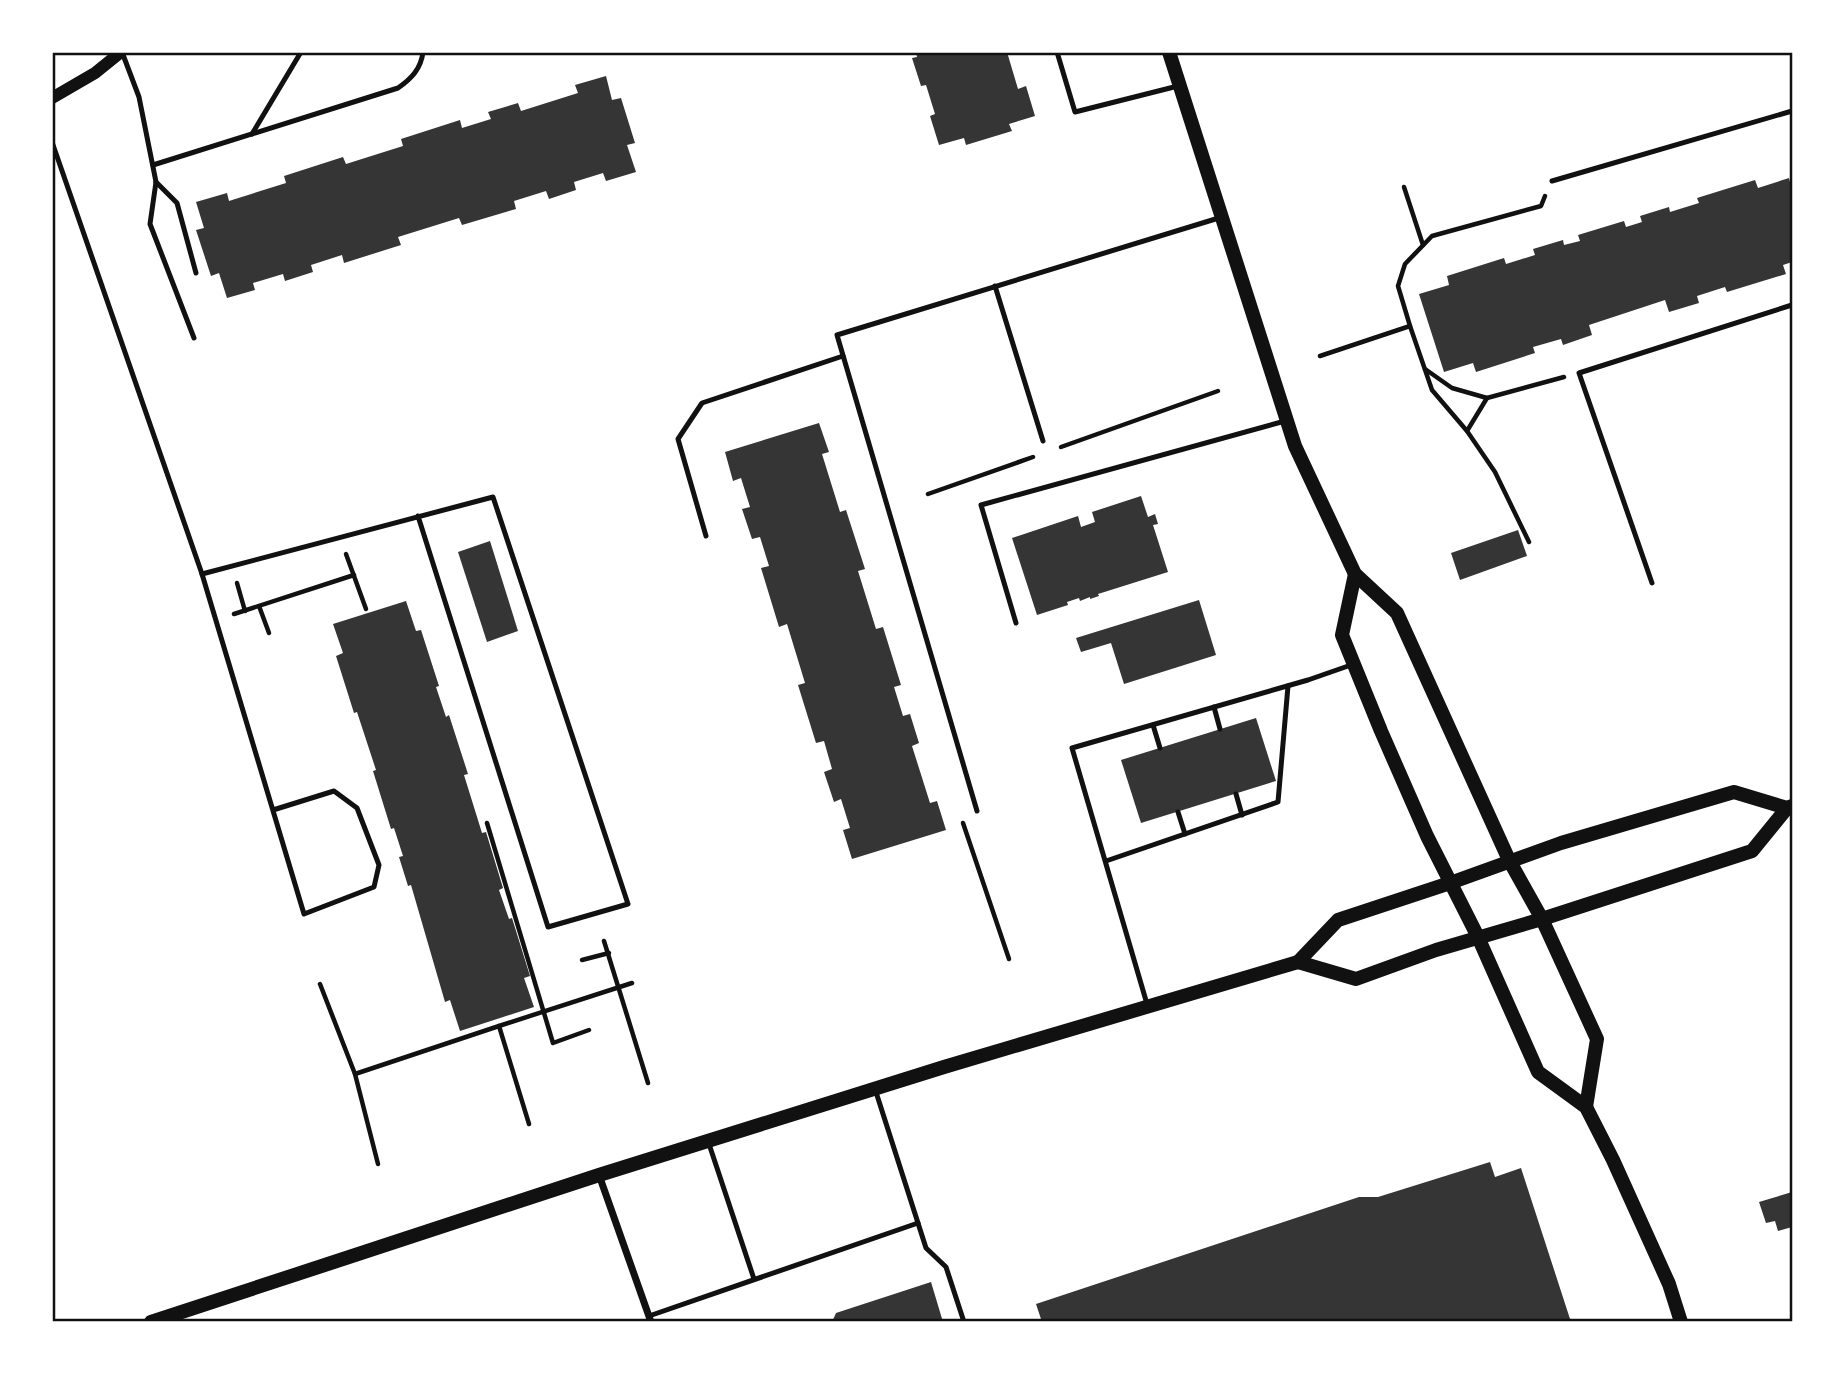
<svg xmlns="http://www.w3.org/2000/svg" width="1845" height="1374" font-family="'Public Sans',sans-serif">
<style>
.building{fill:#353535}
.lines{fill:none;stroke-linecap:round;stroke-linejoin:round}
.path{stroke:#111;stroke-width:4.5}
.service{stroke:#111;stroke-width:5}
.minor{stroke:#111;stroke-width:7}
.tertiary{stroke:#111;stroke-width:12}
.secondary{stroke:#111;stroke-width:14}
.neatline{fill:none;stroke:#111;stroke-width:2.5}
</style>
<rect width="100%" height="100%" fill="#fff"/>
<g class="building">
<polygon points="916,52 1007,52 1018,89 1026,86 1035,116 1009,124 1012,131 966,145 964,138 939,145 930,116 935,114 926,85 921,86 912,58 917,57"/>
<polygon points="606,76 612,100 621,98 635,143 627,145 636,172 606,181 603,173 574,182 576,190 549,199 546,191 514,201 516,209 462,225 459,218 398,237 401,245 344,263 342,255 311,265 313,272 285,281 283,274 253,283 255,290 227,298 219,273 211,276 196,230 204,228 196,202 227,193 229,201 286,183 284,176 343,157 346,164 403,146 401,139 460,120 462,128 491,119 488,112 518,103 521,111 578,93 575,85"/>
<polygon points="1789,178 1792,190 1792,262 1783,265 1786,274 1727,292 1725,287 1697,296 1699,303 1669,312 1665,300 1589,325 1592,335 1563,345 1561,339 1533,347 1535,353 1476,372 1473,363 1444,372 1419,294 1449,285 1447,276 1504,258 1506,264 1535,255 1533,249 1563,240 1564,245 1580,241 1578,235 1624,221 1626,227 1642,222 1640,216 1669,207 1670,212 1699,203 1697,198 1755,180 1758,188"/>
<polygon points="819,423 829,452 822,454 840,512 846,510 865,569 858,571 876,629 883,627 901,685 894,687 903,716 910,714 919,743 912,746 930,803 937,801 946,830 852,859 843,830 850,828 841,799 834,802 824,772 832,769 824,741 816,743 798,685 805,683 787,624 779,627 761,568 769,566 760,537 752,539 742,509 750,507 741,478 733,481 725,452"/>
<polygon points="1141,496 1148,517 1155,514 1158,524 1153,525 1168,572 1098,594 1099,596 1090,599 1090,597 1080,601 1079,598 1067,602 1068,605 1037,615 1012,538 1078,516 1081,527 1095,522 1092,512"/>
<polygon points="1518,530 1527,556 1460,580 1451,553"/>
<polygon points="490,541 518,631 487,642 458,552"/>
<polygon points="1199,600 1216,655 1124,684 1111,643 1081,652 1076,638"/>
<polygon points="406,601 416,631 421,630 439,686 436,687 446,717 449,715 468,774 464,775 482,833 486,832 503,888 499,890 509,919 512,918 530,976 524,978 534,1007 460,1031 450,1000 445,1002 411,885 408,886 399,857 403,856 394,828 391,829 373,771 376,770 357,712 354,713 336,656 343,653 333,624"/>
<polygon points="1256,718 1276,781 1141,823 1121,760"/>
<polygon points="1490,1162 1495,1177 1521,1168 1571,1322 1042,1322 1036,1304 1359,1197 1378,1197"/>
<polygon points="1792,1192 1792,1227 1778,1231 1775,1221 1766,1223 1759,1202"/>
<polygon points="931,1282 943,1322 832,1322 836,1313"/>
</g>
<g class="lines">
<g class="path">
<polyline points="1404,187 1423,245"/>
<polyline points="1410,326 1398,286 1405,264 1432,236 1541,206 1545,196"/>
<polyline points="1320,356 1410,326 1432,390 1467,431 1495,472 1529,542"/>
<polyline points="1425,369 1452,388 1487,398 1467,431"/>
<polyline points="1487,398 1564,377"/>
<polyline points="1061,447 1218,391"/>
<polyline points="928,494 1033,457"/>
<polyline points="346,554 366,609"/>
<polyline points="237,583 245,611"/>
<polyline points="259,606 269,633"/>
<polyline points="234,614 354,575"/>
<polyline points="487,823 553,1043 589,1030"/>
<polyline points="963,823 1009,959"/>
<polyline points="604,941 648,1083"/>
<polyline points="582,960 609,953"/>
<polyline points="320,984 355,1074 378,1164"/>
<polyline points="499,1026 632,983"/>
<polyline points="355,1074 499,1026 529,1124"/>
</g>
<g class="service">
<polyline points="122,52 139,97 156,182 150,224 194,338"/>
<polyline points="1057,52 1075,112 1178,86"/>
<polyline points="252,134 301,52"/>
<polyline points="52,142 202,574 304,914 374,887 379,865 357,808 334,791 273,810"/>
<path d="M153,165L398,88C411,79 421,69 423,52"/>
<polyline points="1552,181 1792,111"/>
<polyline points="156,182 177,203 196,273"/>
<polyline points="995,286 1043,441"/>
<polyline points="706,536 678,439 702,403 843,356"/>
<polyline points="202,574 493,497 628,904 548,927 418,516"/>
<polyline points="1652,583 1579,373 1792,305"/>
<polyline points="1016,623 981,505 1285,421"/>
<polyline points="1214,707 1220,729"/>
<polyline points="1153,725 1160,748"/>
<polyline points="1236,794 1242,815"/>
<polyline points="977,811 837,335 1222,217"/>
<polyline points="1178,812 1185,834"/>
<polyline points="1106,861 1278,802 1288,686"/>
<polyline points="1147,1004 1072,748 1308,680 1351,665"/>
<polyline points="875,1089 926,1248 946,1267 964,1322"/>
<polyline points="708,1141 754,1279"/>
<polyline points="649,1316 918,1223"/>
</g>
<polyline class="minor" points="599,1175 651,1322"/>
<polyline class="tertiary" points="52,98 95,73 121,52"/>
<g class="secondary">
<polyline points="1169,52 1295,446 1355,574 1397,613 1509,860 1542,919 1597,1039 1586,1107"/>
<polyline points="1355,574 1342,635 1381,731 1427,836 1478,937 1538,1072 1586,1107 1613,1160 1669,1284 1681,1322"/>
<polyline points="1298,962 1356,979 1436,950 1542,919 1752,851 1787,808 1792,806"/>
<polyline points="151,1322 599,1175 944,1067 1298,962 1338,920 1450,883 1561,843 1734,792 1787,808"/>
</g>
</g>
<rect width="1845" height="1374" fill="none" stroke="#ffffff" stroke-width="108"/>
<rect x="54" y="54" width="1737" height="1266" class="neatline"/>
</svg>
